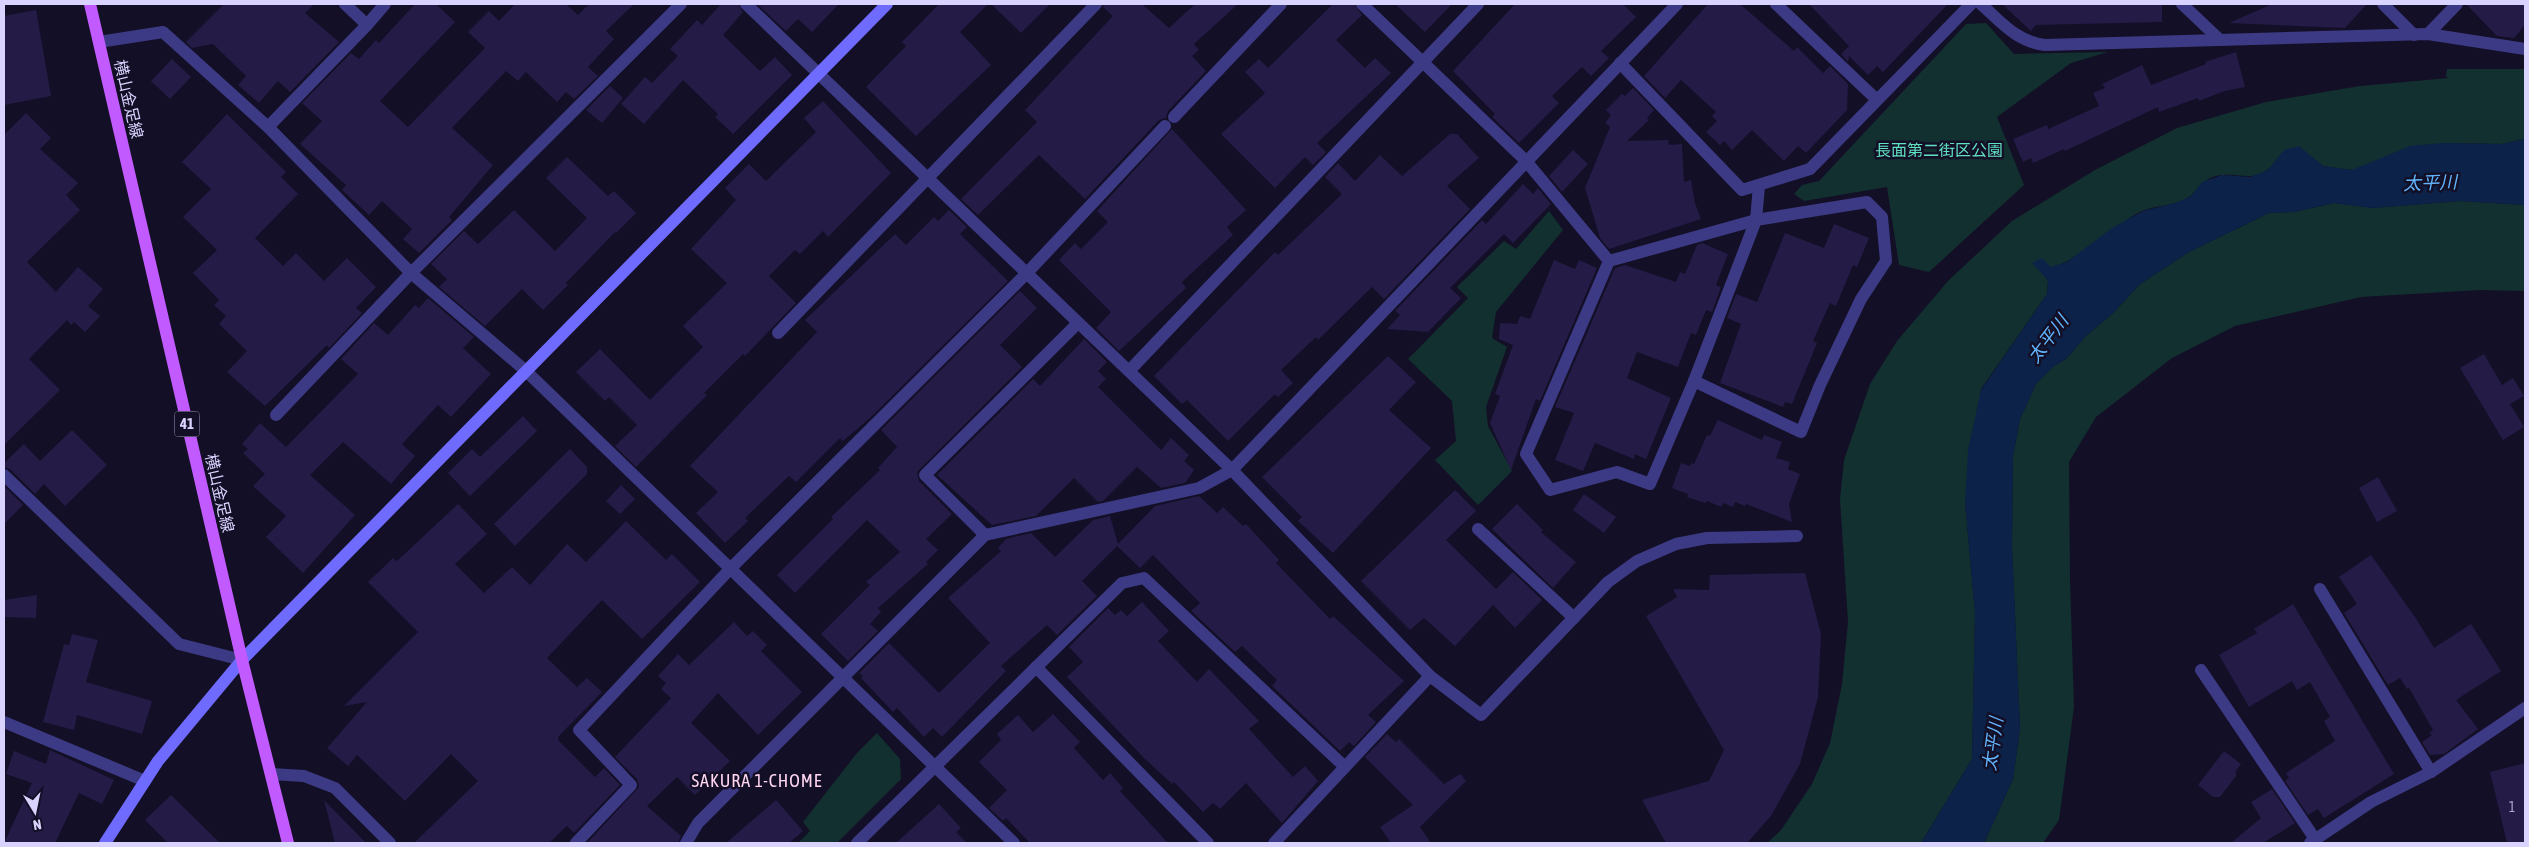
<svg xmlns="http://www.w3.org/2000/svg" width="2529" height="847" font-family="'Asap Condensed','Noto Sans JP',sans-serif">
<style>
.green{fill:#12302f}
.water{fill:#0c2248}
.building{fill:#241b47}
.lines{fill:none;stroke-linecap:round;stroke-linejoin:round}
.street{stroke:#3d3a85;stroke-width:12}
.secondary{stroke:#6f6bff;stroke-width:12}
.primary{stroke:#c25bff;stroke-width:12}
.labels{text-anchor:middle;stroke-width:5;stroke-linejoin:round;paint-order:stroke}
.number-label{font-size:14px;fill:#aca6d1}
.shield{fill:#130f26;stroke:#9e99be;stroke-width:1}
.shield-label{font-size:15px;font-weight:bold;fill:#d9d4ff}
.street-label{font-size:16px;fill:#d9d4ff;stroke:#130f26}
.park-label{font-size:16px;fill:#5fe0c0;stroke:#130f26}
.water-label{font-size:18px;font-style:italic;fill:#62b6ff;stroke:#130f26}
.neighbourhood-label{font-size:18px;letter-spacing:1px;fill:#ffd6f0;stroke:#130f26}
</style>
<rect width="100%" height="100%" fill="#130f26"/>
<g class="green">
<polygon points="1986,23 2014,54 2108,52 2071,63 1997,117 2024,185 1929,272 1899,265 1887,187 1804,201 1794,194 1802,185 1819,181 1966,24"/>
<path d="M2447,69H2525V139L2501,144L2442,143L2352,170L2323,166L2299,147C2272,153 2284,158 2267,170C2253,181 2239,173 2223,175C2203,176 2201,189 2189,197C2175,206 2157,205 2142,211C2118,222 2071,266 2051,267C2046,267 2038,264 2033,263L2048,280L2047,294L1981,389L1965,502L1975,613L1972,759L1921,843H1767L1781,830L1812,784L1830,743L1842,684L1848,622L1840,499L1844,460L1870,384L1897,341L1948,281L2012,221L2095,170L2177,128L2266,102L2360,86L2449,78L2446,77Z"/>
<polygon points="2460,201 2525,205 2525,291 2480,290 2361,297 2235,326 2172,358 2096,417 2069,462 2070,580 2074,707 2059,820 2043,843 1984,843 2013,779 2020,729 2012,547 2013,456 2020,419 2036,384 2053,367 2067,358 2086,336 2114,312 2140,284 2189,252 2269,213 2294,212 2334,203 2373,208"/>
<polygon points="1549,211 1563,230 1496,312 1492,338 1507,347 1486,407 1488,426 1512,471 1478,505 1435,460 1456,441 1452,401 1408,359 1468,298 1457,287 1504,241 1516,249"/>
<polygon points="877,733 900,759 901,779 837,843 798,843 810,831 803,822 857,753"/>
</g>
<polygon class="water" points="2525,139 2525,205 2460,201 2373,208 2334,203 2294,212 2269,213 2189,252 2140,284 2114,312 2086,336 2067,358 2053,367 2036,384 2020,419 2013,456 2012,546 2020,729 2013,779 1984,843 1921,843 1972,759 1975,613 1965,502 1968,450 1981,390 2047,294 2048,280 2032,263 2042,258 2051,267 2067,262 2112,228 2143,211 2175,203 2190,197 2202,182 2222,175 2250,177 2268,170 2284,150 2299,146 2323,166 2352,170 2410,146 2442,143 2501,144"/>
<g class="building">
<polygon points="224,4 314,4 305,13 339,42 290,92 278,81 259,103 238,85 246,76 213,44 192,48 186,42"/>
<polygon points="415,4 436,4 455,22 380,101 408,127 485,48 468,32 489,11 499,21 515,4 566,4 578,15 589,4 634,4 606,31 614,39 588,67 598,76 574,99 566,92 557,102 526,72 518,81 506,71 452,128 493,165 449,217 452,220 419,253 403,239 412,229 382,201 369,215 342,190 346,185 300,144 322,121 302,103 351,53 359,59 376,40 379,43"/>
<polygon points="721,4 738,4 743,12 723,35 760,71 775,57 792,75 733,134 715,117 718,114 683,80 644,124 621,104 645,77 652,83 678,56 670,49 697,20 702,25"/>
<polygon points="757,4 839,4 812,32 798,19 786,31"/>
<polygon points="939,4 988,4 960,32 991,65 916,136 866,87 906,46 902,42"/>
<polygon points="991,4 1050,4 1021,33"/>
<polygon points="1104,4 1142,4 1169,28 1195,4 1238,4 1194,44 1199,50 1192,56 1206,71 1168,111 1166,118 1159,120 1085,199 1039,155 978,215 961,199 1037,122 1025,110 1113,16 1103,7"/>
<polygon points="1333,4 1354,4 1362,15 1336,40 1365,68 1375,58 1391,73 1317,143 1326,152 1313,165 1305,157 1275,188 1221,134 1265,93 1245,72 1259,59 1268,68"/>
<polygon points="1395,4 1452,4 1425,32"/>
<polygon points="1515,4 1623,4 1636,17 1601,51 1609,58 1591,76 1582,67 1552,96 1559,103 1519,143 1492,117 1495,114 1453,71"/>
<polygon points="1708,4 1740,4 1794,51 1797,47 1823,73 1830,66 1848,84 1847,110 1806,153 1798,146 1784,161 1752,130 1732,150 1724,141 1720,145 1706,132 1717,121 1712,116 1716,112 1681,80 1665,98 1644,76"/>
<polygon points="1809,4 1948,4 1883,72 1877,66 1868,75 1849,56 1848,62 1841,54 1849,46"/>
<polygon points="2002,4 2162,4 2162,22 2036,25 2031,31"/>
<polygon points="2272,4 2367,4 2345,28 2229,23"/>
<polygon points="2466,4 2525,4 2525,25 2514,38 2497,36"/>
<polygon points="36,10 51,96 4,105 4,16"/>
<polygon points="2236,52 2245,87 2225,91 2199,101 2198,98 2159,112 2158,107 2065,151 2064,149 2033,163 2031,158 2023,162 2013,139 2047,125 2048,129 2099,106 2093,93 2105,88 2102,84 2142,65 2151,85 2206,64 2205,62"/>
<polygon points="172,59 191,77 170,99 151,81"/>
<polygon points="610,86 623,98 602,123 586,110"/>
<polygon points="1633,88 1654,110 1647,118 1649,120 1627,141 1668,140 1669,145 1682,144 1684,182 1691,180 1695,203 1701,219 1609,249 1600,238 1585,188 1610,127 1605,123 1611,115 1606,110 1622,94 1625,96"/>
<polygon points="823,101 891,173 828,237 823,231 800,254 795,250 769,276 796,303 745,356 743,354 704,393 707,395 636,467 615,446 637,425 609,397 605,401 576,372 600,349 650,400 703,347 683,326 727,283 691,249 736,200 725,188 749,164 766,181 816,132 804,118"/>
<polygon points="26,113 51,138 40,149 78,183 66,195 80,210 27,262 56,292 78,267 103,289 88,306 100,316 85,332 74,322 71,325 67,320 29,359 60,390 4,445 4,135"/>
<polygon points="227,114 286,172 281,177 298,194 255,238 283,266 296,253 324,281 347,258 376,287 356,308 362,313 329,348 327,345 265,406 227,372 247,351 219,324 226,316 214,305 219,300 193,273 217,250 183,217 211,189 182,162"/>
<polygon points="1172,129 1246,210 1227,227 1233,235 1182,282 1186,288 1119,351 1096,328 1111,312 1059,260 1075,243 1081,249 1108,222 1097,211"/>
<polygon points="1450,134 1457,134 1479,158 1447,186 1470,209 1384,299 1372,287 1318,340 1316,337 1281,370 1293,383 1278,397 1275,394 1228,441 1187,400 1182,404 1154,376 1275,252 1278,255 1342,194 1325,177 1338,163 1355,181 1380,155 1402,176"/>
<polygon points="1573,150 1588,164 1562,192 1549,176"/>
<polygon points="567,157 608,196 614,191 636,213 616,233 615,232 566,283 568,285 543,310 522,289 485,326 439,287 447,279 431,264 464,231 478,244 514,210 555,251 587,218 546,178"/>
<polygon points="1523,184 1533,194 1538,188 1551,204 1513,243 1504,234 1450,288 1461,298 1428,332 1387,329 1400,315 1395,311 1482,220 1486,224"/>
<polygon points="949,210 967,227 960,234 1008,281 870,418 843,441 840,438 796,482 789,476 745,518 748,521 725,543 696,513 718,492 690,466 817,332 805,320 895,234 906,245 934,217 938,221"/>
<polygon points="1834,224 1869,238 1857,267 1853,265 1836,306 1830,303 1813,341 1817,343 1792,404 1785,402 1783,407 1720,383 1741,324 1727,318 1736,294 1757,302 1785,233 1824,248"/>
<polygon points="1702,243 1728,254 1716,285 1721,287 1712,312 1706,310 1696,335 1691,333 1678,367 1637,352 1627,378 1671,398 1646,459 1635,454 1634,459 1595,443 1583,471 1555,460 1574,413 1555,407 1615,268 1625,265 1676,282 1680,272 1685,274 1697,245"/>
<polygon points="1554,260 1575,269 1579,260 1597,268 1540,401 1536,399 1511,470 1490,423 1500,396 1495,394 1513,345 1499,339 1500,323 1517,324 1520,316 1530,319"/>
<polygon points="1020,291 1037,308 1000,345 1022,367 917,472 919,481 952,514 926,539 938,550 926,562 928,564 878,608 881,612 870,624 878,631 848,661 821,634 870,585 866,582 900,552 867,520 795,593 777,575 833,519 831,517 880,470 878,468 897,447 881,430"/>
<polygon points="428,298 474,337 463,348 491,374 451,417 438,405 402,444 415,456 391,484 343,442 310,475 355,515 303,573 266,537 286,516 253,486 265,474 243,453 248,449 242,444 260,423 286,447 358,374 341,359 374,323 388,335 415,305 419,308"/>
<polygon points="1084,339 1107,362 1098,371 1106,379 1098,387 1161,450 1171,438 1189,455 1184,461 1194,470 1185,483 1161,488 1137,467 1103,501 1098,502 1074,478 1036,516 992,525 937,475 1033,379 1040,386"/>
<polygon points="2484,354 2502,385 2513,378 2524,396 2510,404 2524,427 2503,440 2460,368"/>
<polygon points="1388,356 1416,382 1389,410 1431,448 1333,553 1298,521 1302,517 1262,477"/>
<polygon points="523,416 537,431 470,496 448,473 472,449 480,457"/>
<polygon points="1718,420 1762,440 1764,435 1782,442 1776,458 1790,462 1788,469 1800,474 1789,504 1792,522 1746,504 1745,506 1735,502 1733,507 1723,503 1721,507 1707,501 1705,503 1687,497 1688,494 1672,488 1681,463 1690,466 1691,463 1694,464 1707,435 1710,436"/>
<polygon points="72,430 107,465 65,506 44,484 35,494 10,469 4,467 4,463 24,444 40,461"/>
<polygon points="570,449 587,467 587,474 515,546 494,524"/>
<polygon points="2378,477 2397,511 2377,522 2359,488"/>
<polygon points="621,485 635,499 620,514 606,501"/>
<polygon points="4,486 23,505 4,524"/>
<polygon points="1455,490 1476,511 1446,540 1496,589 1513,572 1542,600 1515,628 1493,605 1455,646 1424,618 1410,630 1361,581"/>
<polygon points="1584,494 1616,517 1604,533 1573,510"/>
<polygon points="1199,496 1217,513 1223,507 1243,526 1246,524 1279,560 1276,563 1330,619 1333,616 1404,681 1368,715 1376,722 1354,746 1349,742 1340,751 1272,686 1277,680 1242,646 1235,652 1191,611 1200,603 1153,555 1140,568 1117,546 1082,581 1097,596 1057,635 1047,625 1001,666 1006,671 942,737 933,728 924,737 897,708 893,712 861,678 863,676 859,673 889,643 939,693 990,643 948,598 1001,551 998,548 1006,539 1031,533 1055,557 1093,520 1110,516 1118,544 1155,506"/>
<polygon points="458,504 487,534 455,564 484,593 512,567 530,585 567,544 586,562 626,521 666,560 672,554 700,582 642,639 602,600 547,658 577,687 587,678 602,692 558,737 559,741 595,777 604,768 620,785 574,833 567,826 549,843 414,843 478,781 451,754 405,801 357,755 348,766 327,748 367,702 344,706 418,632 368,582 393,558 397,561"/>
<polygon points="1517,504 1543,530 1541,532 1576,562 1553,588 1492,529"/>
<polygon points="2371,555 2417,620 2434,648 2471,624 2501,671 2456,700 2478,729 2444,754 2430,755 2428,752 2422,742 2432,735 2429,733 2433,730 2409,688 2407,689 2400,678 2388,685 2344,613 2357,604 2339,577"/>
<polygon points="1805,573 1821,634 1818,697 1800,764 1771,816 1747,843 1666,843 1642,800 1709,781 1724,750 1646,616 1677,597 1673,589 1709,590 1710,575"/>
<polygon points="37,595 36,618 4,617 4,600"/>
<polygon points="1142,602 1169,631 1158,641 1197,682 1209,669 1259,721 1249,729 1293,777 1305,766 1318,781 1282,823 1246,783 1220,809 1213,803 1203,812 1174,782 1172,784 1144,758 1067,677 1083,662 1069,647 1108,608 1115,615 1121,610 1127,616"/>
<polygon points="2293,604 2394,774 2324,818 2318,809 2308,815 2285,781 2289,778 2286,773 2335,741 2324,721 2330,717 2310,682 2297,690 2292,681 2249,707 2219,655 2257,633 2254,629"/>
<polygon points="734,622 747,636 753,631 767,645 761,651 802,692 758,735 718,693 691,723 730,761 695,795 677,777 647,806 681,836 678,843 587,843 639,787 637,779 615,757 671,698 661,689 666,683 658,676 678,654 689,665"/>
<polygon points="72,634 98,640 86,682 152,701 142,734 77,715 74,730 43,722 64,644 69,645"/>
<polygon points="1053,714 1080,742 1074,748 1103,780 1110,773 1123,788 1120,791 1168,843 1030,843 1006,818 1003,821 989,808 1007,790 979,762 1001,740 997,734 1018,715 1033,732"/>
<polygon points="1387,734 1396,742 1399,739 1444,784 1460,774 1466,781 1420,827 1431,843 1391,843 1380,827 1413,805 1365,757"/>
<polygon points="50,750 114,780 102,804 79,793 55,843 4,843 32,783 6,774 14,751 46,764"/>
<polygon points="2224,751 2241,764 2236,771 2236,776 2220,797 2213,797 2198,785"/>
<polygon points="2525,763 2525,843 2507,843 2490,772"/>
<polygon points="2272,789 2295,823 2263,843 2231,843 2261,818 2251,802"/>
<polygon points="171,795 220,843 168,843 145,820"/>
<polygon points="324,800 366,843 335,843"/>
<polygon points="776,800 803,831 789,843 726,843"/>
<polygon points="939,804 961,828 956,832 967,843 896,843"/>
</g>
<g class="lines">
<g class="street">
<polyline points="746,4 1232,470 1430,676 1481,715 1608,582 1637,561 1676,544 1707,538 1797,536"/>
<polyline points="1362,4 1526,161 1609,261 1756,220 1867,202 1882,217 1886,261 1861,299 1820,385 1801,432 1694,381 1650,484 1617,472 1550,490 1526,454 1609,261"/>
<polyline points="1776,4 1876,99"/>
<path d="M1981,4C2001,22 2017,42 2045,45L2428,34L2525,49"/>
<polyline points="2182,4 2220,40"/>
<polyline points="2383,4 2414,35"/>
<polyline points="367,25 385,4"/>
<polyline points="2428,34 2457,4"/>
<polyline points="99,42 163,32 268,127 411,273 526,371 1014,843"/>
<polyline points="1620,63 1742,190 1810,169 1971,4"/>
<polyline points="1174,117 1281,4"/>
<polyline points="268,127 367,25 345,4"/>
<polyline points="778,333 1096,4"/>
<polyline points="1129,371 1478,4"/>
<polyline points="1694,381 1756,220 1759,186"/>
<polyline points="276,415 411,273 681,4"/>
<polyline points="4,475 179,644 242,660"/>
<polyline points="1478,529 1574,618"/>
<polyline points="985,535 925,475 1078,323"/>
<polyline points="2320,589 2431,772"/>
<polyline points="1036,667 1208,843"/>
<polyline points="2201,670 2315,839"/>
<polyline points="4,722 145,781"/>
<polyline points="271,774 304,776 335,788 390,843"/>
<polyline points="576,843 631,785 579,730 730,569 1026,274 1165,126"/>
<polyline points="686,843 698,823 985,535 1199,488 1232,470 1677,4"/>
<polyline points="857,843 1122,583 1144,578 1345,767"/>
<polyline points="1274,843 1430,676"/>
<polyline points="2310,843 2371,802 2431,772 2525,708"/>
</g>
<polyline class="secondary" points="105,843 158,761 242,660 887,4"/>
<polyline class="primary" points="90,4 242,660 288,843"/>
</g>
<g class="labels">
<g class="number-label">
<text x="2512" y="812">1</text>
</g>
<rect class="shield" x="174.5" y="411.5" width="25" height="25" rx="4"/>
<g class="shield-label">
<text x="187" y="429">41</text>
</g>
<g class="street-label">
<text transform="translate(129 99) rotate(77)" y="6">横山金足線</text>
<text transform="translate(220 493) rotate(77)" y="6">横山金足線</text>
</g>
<g class="park-label">
<text x="1939" y="156">長面第二街区公園</text>
</g>
<g class="water-label">
<text transform="translate(2430 183) rotate(-2)" y="6">太平川</text>
<text transform="translate(2048 339) rotate(-53)" y="6">太平川</text>
<text transform="translate(1993 744) rotate(-82)" y="6">太平川</text>
</g>
<g class="neighbourhood-label">
<text x="757" y="787">SAKURA 1-CHOME</text>
</g>
</g>
<rect width="2529" height="847" fill="none" stroke="#d9d4ff" stroke-width="10"/>
<g transform="translate(35 812) rotate(170)" stroke="#130f26" stroke-width="4" paint-order="stroke">
<path d="M0-4L9 19L0 12L-9 19Z" fill="#d9d4ff"/>
<text y="-8" font-size="14" font-weight="bold" text-anchor="middle" fill="#d9d4ff">N</text>
</g>
</svg>
